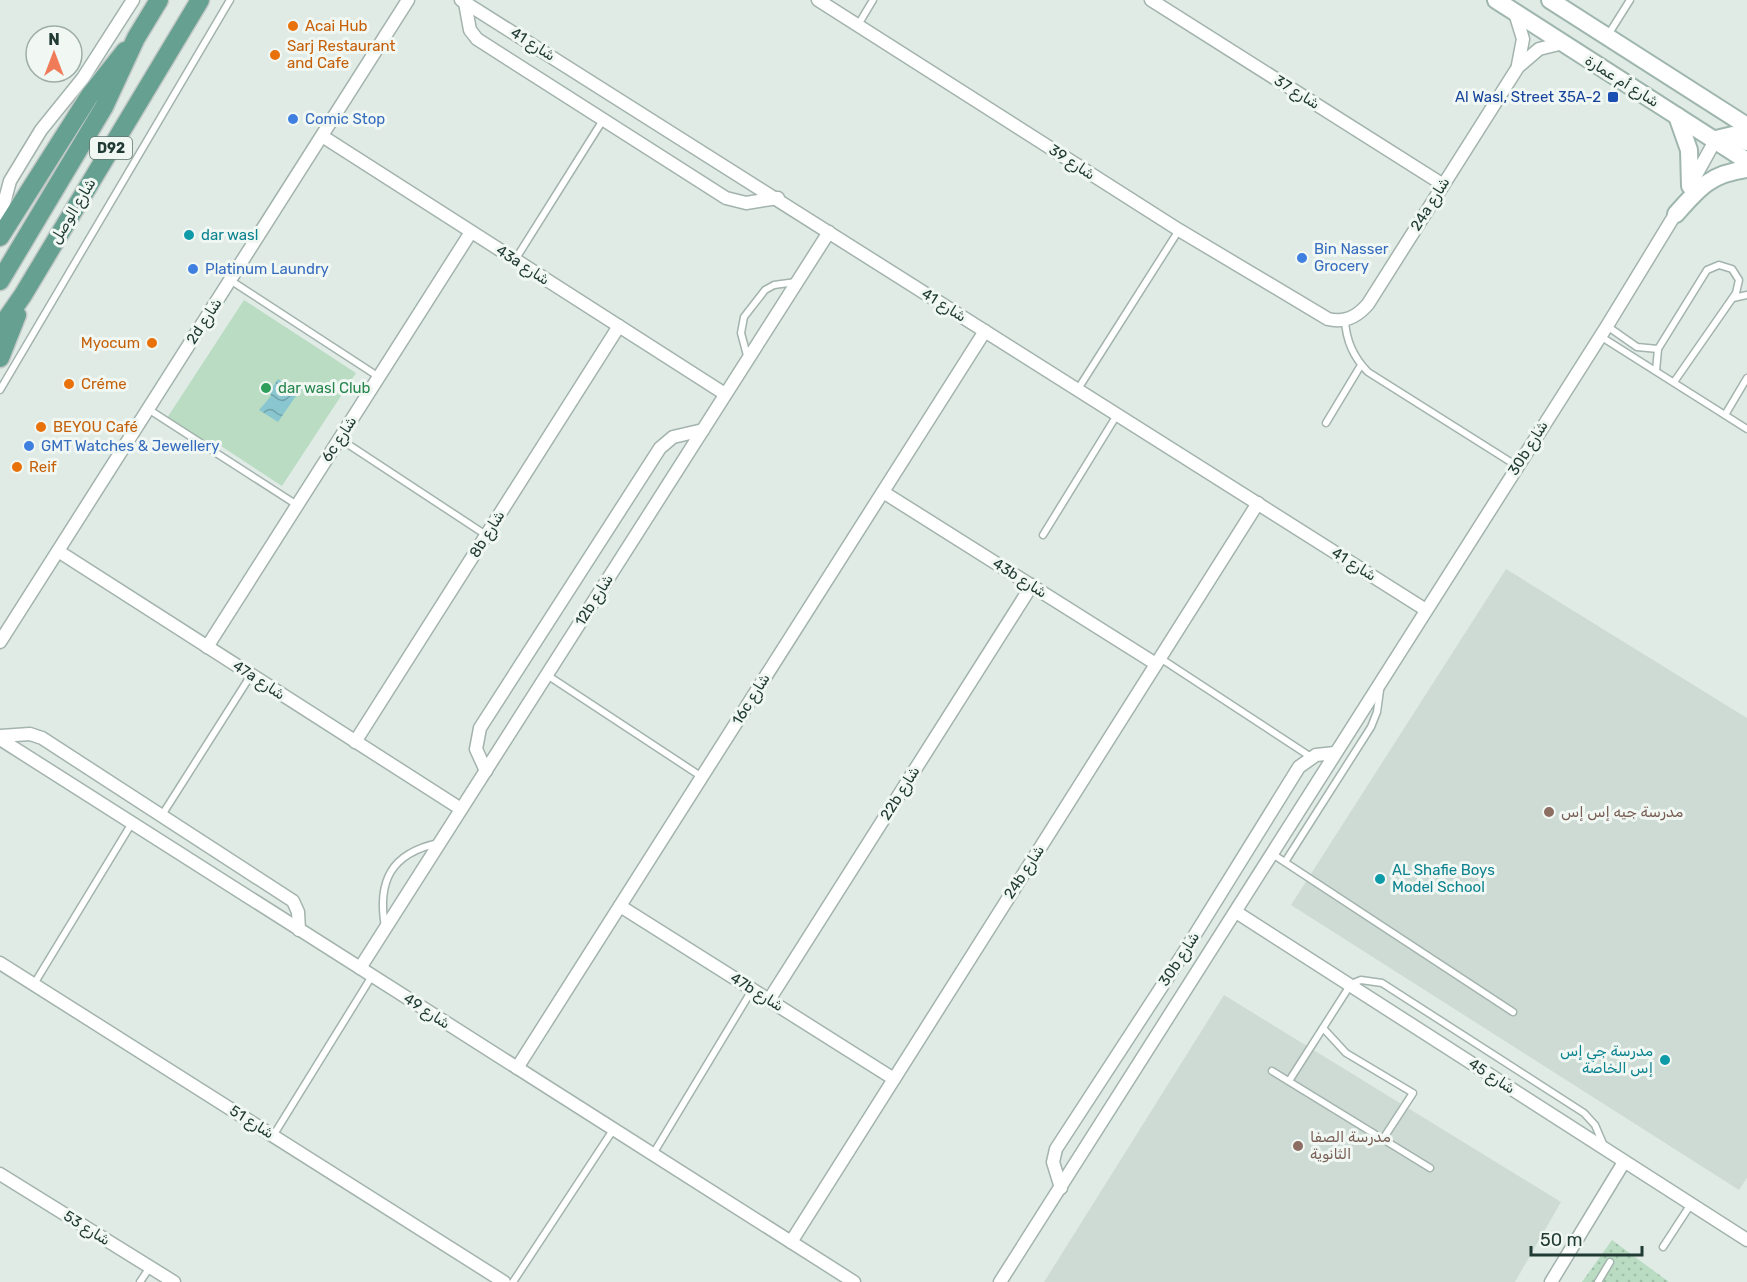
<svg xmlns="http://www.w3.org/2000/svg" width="1747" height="1282" font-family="Rubik,'Noto Naskh Arabic',sans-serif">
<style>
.built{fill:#cedbd5}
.garden{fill:url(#garden-dots)}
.pitch{fill:#b9dcc2}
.water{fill:url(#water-waves)}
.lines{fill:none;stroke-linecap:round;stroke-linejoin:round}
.lane-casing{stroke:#a3b3ad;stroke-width:9}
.street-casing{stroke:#a3b3ad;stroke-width:15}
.secondary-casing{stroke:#9fb6ae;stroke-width:20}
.primary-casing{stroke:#c1c8c6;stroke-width:21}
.lane{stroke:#fff;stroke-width:6}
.street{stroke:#fff;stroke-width:12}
.secondary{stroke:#fff;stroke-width:16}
.primary{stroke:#65a090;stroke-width:18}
.food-dot{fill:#e8710a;stroke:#f1f8f4;stroke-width:2}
.transit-dot{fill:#1a4fb4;stroke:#f1f8f4;stroke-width:2}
.shop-dot{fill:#3f7fe0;stroke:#f1f8f4;stroke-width:2}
.culture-dot{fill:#0f9aa8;stroke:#f1f8f4;stroke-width:2}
.leisure-dot{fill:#2e9e5b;stroke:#f1f8f4;stroke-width:2}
.education-dot{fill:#8d6e63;stroke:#f1f8f4;stroke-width:2}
.labels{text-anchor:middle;stroke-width:6;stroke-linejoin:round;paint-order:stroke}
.shield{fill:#f1f8f4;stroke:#5f746e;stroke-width:1.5}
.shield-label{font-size:14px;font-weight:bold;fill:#213b34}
.food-label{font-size:15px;fill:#c56008;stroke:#f1f8f4;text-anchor:start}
.street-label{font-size:15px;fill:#213b34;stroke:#f1f8f4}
.transit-label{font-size:15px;fill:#164399;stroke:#f1f8f4;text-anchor:end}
.shop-label{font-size:15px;fill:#366cbe;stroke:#f1f8f4;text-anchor:start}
.culture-label{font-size:15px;fill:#0d838f;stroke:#f1f8f4;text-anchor:start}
.leisure-label{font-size:15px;fill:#27864d;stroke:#f1f8f4;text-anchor:start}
.education-label{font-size:15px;fill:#785e54;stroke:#f1f8f4;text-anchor:start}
</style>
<defs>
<pattern id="garden-dots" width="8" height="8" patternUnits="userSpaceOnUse" patternTransform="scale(1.5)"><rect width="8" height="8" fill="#b9dcc2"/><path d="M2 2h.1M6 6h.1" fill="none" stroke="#9fbea7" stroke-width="1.8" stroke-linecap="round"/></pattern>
<pattern id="water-waves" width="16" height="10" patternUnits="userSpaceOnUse" patternTransform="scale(1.5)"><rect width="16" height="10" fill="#89c6d0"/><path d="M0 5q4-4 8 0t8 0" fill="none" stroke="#70a2aa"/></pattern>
</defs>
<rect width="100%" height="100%" fill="#e0ebe6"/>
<g class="built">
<polygon points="1506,569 1747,718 1747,1178 1739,1190 1291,905"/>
<polygon points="1224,995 1561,1202 1515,1282 1044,1282"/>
</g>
<polygon class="garden" points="1612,1240 1669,1282 1582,1282"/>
<polygon class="pitch" points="244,300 356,373 282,486 218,444 214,448 167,418"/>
<polygon class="water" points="278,379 298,393 278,422 259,410 271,396 270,391"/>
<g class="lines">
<defs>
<g id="lane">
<polyline points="858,25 873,0"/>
<polyline points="1608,35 1630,0"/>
<polyline points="515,260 603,120"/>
<polyline points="230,280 379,377"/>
<polyline points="1733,298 1747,295"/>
<path d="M1345,320C1346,341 1353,357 1368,372L1517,466"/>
<polyline points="1607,326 1637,347 1658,349"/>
<polyline points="1600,336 1747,429"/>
<polyline points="748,359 741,333 744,317 765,290 774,285 796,282"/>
<polyline points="1656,371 1658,349 1707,270 1719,265 1732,269 1739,280 1736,293 1674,382"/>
<polyline points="1078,389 1179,230"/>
<polyline points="0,390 230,0"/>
<polyline points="148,409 297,505"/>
<polyline points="1725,415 1747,378"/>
<polyline points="1326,423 1361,365"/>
<polyline points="340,439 486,535"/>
<polyline points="1043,535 1117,415"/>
<polyline points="1160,658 1311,757"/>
<polyline points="547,675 702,777"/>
<polyline points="162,815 251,675"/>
<polyline points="1271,853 1513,1012"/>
<polyline points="1285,862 1371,727 1377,712 1380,690"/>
<path d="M385,927C377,881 391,853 439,843"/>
<polyline points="34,984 132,823"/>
<polyline points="1323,1028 1346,1053 1413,1093 1383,1139"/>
<polyline points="1272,1071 1430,1168"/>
<polyline points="1289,1081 1351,984 1361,980 1382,983 1584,1113 1595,1125 1604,1146"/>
<polyline points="273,1136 372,976"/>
<polyline points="653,1154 752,990"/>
<polyline points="1663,1247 1691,1204"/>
<polyline points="140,1282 150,1267"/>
<polyline points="513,1282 613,1130"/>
<polyline points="1598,1282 1610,1262"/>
</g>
<g id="street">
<polyline points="461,0 1426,610"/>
<path d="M818,0L1179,230L1328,319C1345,323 1357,317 1368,304L1518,67L1539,49L1563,43"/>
<polyline points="1151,0 1442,184"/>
<polyline points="465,3 470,30 477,39 726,198 746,203 778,198"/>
<polyline points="1515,13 1523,39 1518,65"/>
<polyline points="322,136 725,394"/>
<polyline points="1691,184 1716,139"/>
<polyline points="6,227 3,207 10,181 41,130 83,78 133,0"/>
<polyline points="883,492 1156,664"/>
<polyline points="58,551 461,809"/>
<polyline points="0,642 408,0"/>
<polyline points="207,647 471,232"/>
<polyline points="0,736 30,734 42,738 293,901 298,912 299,930"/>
<polyline points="0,739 854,1282"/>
<polyline points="355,742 619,326"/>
<polyline points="486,771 476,749 480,728 660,448 673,437 703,430"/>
<polyline points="620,906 894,1079"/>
<polyline points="1236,912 1747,1240"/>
<polyline points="0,963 504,1282"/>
<polyline points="360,968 829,232"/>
<polyline points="769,1000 1032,585"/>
<polyline points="517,1068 985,331"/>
<polyline points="0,1174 174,1282"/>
<polyline points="1061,1188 1053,1162 1056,1149 1183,954 1299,767 1316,755 1335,753"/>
<polyline points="791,1242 1258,503"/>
<polyline points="1000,1282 1607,326 1679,208"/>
<polyline points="1551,1282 1624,1162"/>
</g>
<g id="secondary">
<polyline points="1496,0 1747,161"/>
<polyline points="1550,0 1747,126"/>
<polyline points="1677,116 1689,150 1690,186"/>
<polyline points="1716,139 1733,135 1747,142"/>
<path d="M1676,214C1699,188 1710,174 1747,169"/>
</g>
<g id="primary">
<polyline points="0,237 90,95 125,51"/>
<polyline points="0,281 104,107 136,38 159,0"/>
<polyline points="0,328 23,295 200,0"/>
<polyline points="0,358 17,315"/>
</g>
</defs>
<use href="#lane" class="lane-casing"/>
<use href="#street" class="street-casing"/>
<use href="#secondary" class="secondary-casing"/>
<use href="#primary" class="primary-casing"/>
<use href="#lane" class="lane"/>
<use href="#street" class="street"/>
<use href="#secondary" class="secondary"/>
<use href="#primary" class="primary"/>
</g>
<g class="food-dot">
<circle cx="293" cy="26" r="6"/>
<circle cx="275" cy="55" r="6"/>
<circle cx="152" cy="343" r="6"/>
<circle cx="69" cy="384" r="6"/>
<circle cx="41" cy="427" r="6"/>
<circle cx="17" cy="467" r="6"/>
</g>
<rect class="transit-dot" x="1607" y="91" width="12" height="12" rx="3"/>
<g class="shop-dot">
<circle cx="293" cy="119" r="6"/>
<circle cx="1302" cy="258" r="6"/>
<circle cx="193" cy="269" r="6"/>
<circle cx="29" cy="446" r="6"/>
</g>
<g class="culture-dot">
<circle cx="189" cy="235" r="6"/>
<circle cx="1380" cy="879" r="6"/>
<circle cx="1665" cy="1060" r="6"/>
</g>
<circle class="leisure-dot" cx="266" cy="388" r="6"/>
<g class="education-dot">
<circle cx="1549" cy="812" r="6"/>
<circle cx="1298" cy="1146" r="6"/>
</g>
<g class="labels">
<rect class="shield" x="90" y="137" width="42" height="22" rx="4.5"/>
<g class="shield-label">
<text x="111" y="153">D92</text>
</g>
<g class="food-label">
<text x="305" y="31">Acai Hub</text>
<text x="287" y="51">Sarj Restaurant<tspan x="287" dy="17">and Cafe</tspan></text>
<text x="140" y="348" text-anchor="end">Myocum</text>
<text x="81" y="389">Créme</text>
<text x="53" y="432">BEYOU Café</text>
<text x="29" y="472">Reif</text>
</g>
<g class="street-label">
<text transform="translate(533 44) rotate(32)" y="5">شارع 41</text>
<text transform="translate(1622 81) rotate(32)" y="5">شارع أم عمارة</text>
<text transform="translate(1297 92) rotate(32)" y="5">شارع 37</text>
<text transform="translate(1072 162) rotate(33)" y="5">شارع 39</text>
<text transform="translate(1430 204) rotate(-58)" y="5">24a شارع</text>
<text transform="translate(73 211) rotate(-59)" y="5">شارع الوصل</text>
<text transform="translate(523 265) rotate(33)" y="5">43a شارع</text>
<text transform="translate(944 305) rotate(32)" y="5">شارع 41</text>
<text transform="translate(204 321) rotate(-57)" y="5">2d شارع</text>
<text transform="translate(339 439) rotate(-57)" y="5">6c شارع</text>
<text transform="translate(1528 448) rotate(-58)" y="5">30b شارع</text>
<text transform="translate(487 534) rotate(-58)" y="5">8b شارع</text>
<text transform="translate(1354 564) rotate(32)" y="5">شارع 41</text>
<text transform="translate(1020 578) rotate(32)" y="5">43b شارع</text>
<text transform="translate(594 600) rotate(-58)" y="5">12b شارع</text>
<text transform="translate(259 680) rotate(33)" y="5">47a شارع</text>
<text transform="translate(751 699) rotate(-58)" y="5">16c شارع</text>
<text transform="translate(900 793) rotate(-58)" y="5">22b شارع</text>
<text transform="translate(1024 872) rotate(-57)" y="5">24b شارع</text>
<text transform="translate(1179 959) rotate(-57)" y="5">30b شارع</text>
<text transform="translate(757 992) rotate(32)" y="5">47b شارع</text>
<text transform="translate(427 1011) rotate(33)" y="5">شارع 49</text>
<text transform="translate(1492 1076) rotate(33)" y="5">شارع 45</text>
<text transform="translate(252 1122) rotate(32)" y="5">شارع 51</text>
<text transform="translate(87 1228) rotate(32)" y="5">شارع 53</text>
</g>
<g class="transit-label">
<text x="1601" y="102">Al Wasl, Street 35A-2</text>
</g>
<g class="shop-label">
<text x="305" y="124">Comic Stop</text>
<text x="1314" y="254">Bin Nasser<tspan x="1314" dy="17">Grocery</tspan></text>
<text x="205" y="274">Platinum Laundry</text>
<text x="41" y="451">GMT Watches &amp; Jewellery</text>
</g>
<g class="culture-label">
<text x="201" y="240">dar wasl</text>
<text x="1392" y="875">AL Shafie Boys<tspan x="1392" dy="17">Model School</tspan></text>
<text x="1653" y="1056" text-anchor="end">مدرسة جي إس<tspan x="1653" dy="17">إس الخاصة</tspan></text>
</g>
<g class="leisure-label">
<text x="278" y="393">dar wasl Club</text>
</g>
<g class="education-label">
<text x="1561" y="817">مدرسة جيه إس إس</text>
<text x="1310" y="1142">مدرسة الصفا<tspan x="1310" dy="17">الثانوية</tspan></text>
</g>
</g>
<g transform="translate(54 54)"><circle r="28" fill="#f1f8f4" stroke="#9eaca7" stroke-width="1.5"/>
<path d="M0-4.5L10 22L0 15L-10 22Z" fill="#f07b59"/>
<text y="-9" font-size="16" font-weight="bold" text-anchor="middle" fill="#213b34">N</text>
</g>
<path d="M1531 1246v9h111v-9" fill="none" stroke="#213b34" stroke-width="3"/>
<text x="1540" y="1246" font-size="18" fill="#213b34" stroke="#f1f8f4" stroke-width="4.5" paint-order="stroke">50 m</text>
</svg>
